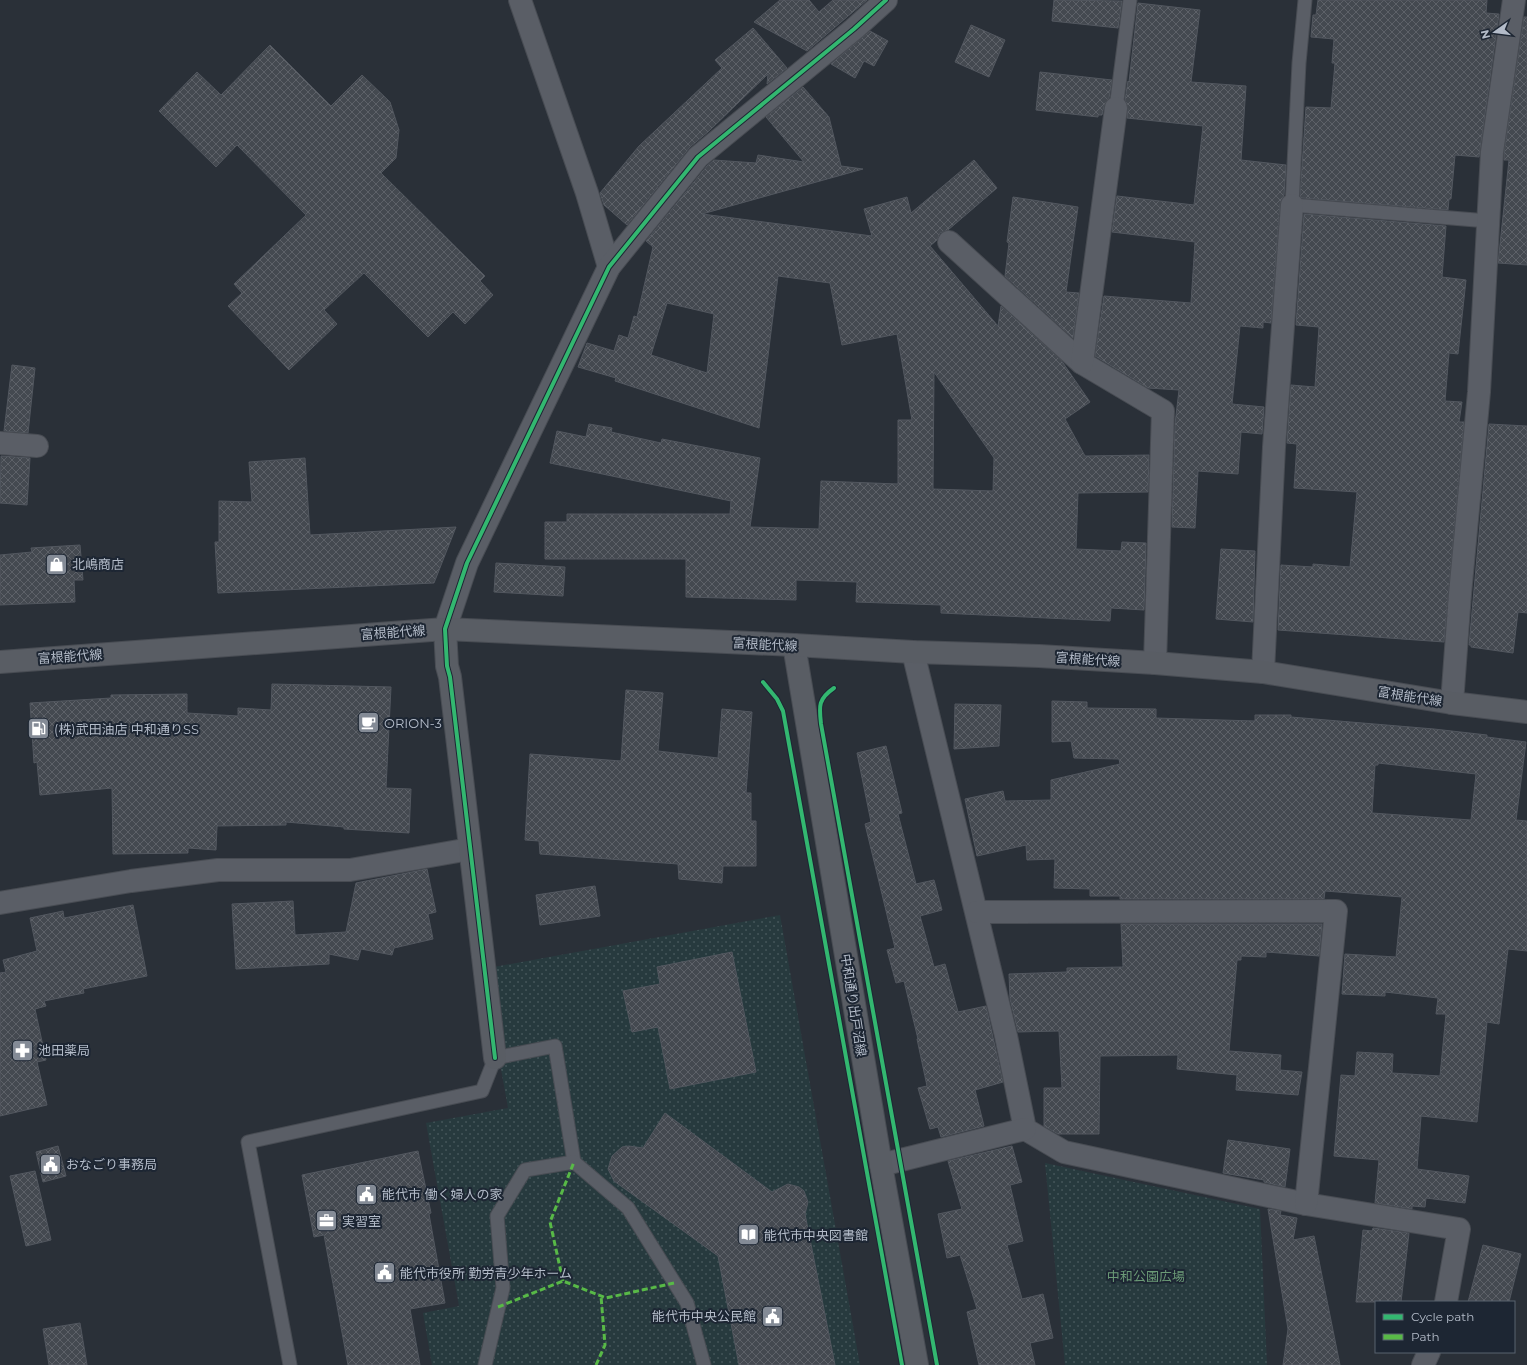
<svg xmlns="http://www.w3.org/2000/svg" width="1527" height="1365" font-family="Montserrat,'Noto Sans JP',sans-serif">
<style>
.park{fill:url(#park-dots)}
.building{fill:url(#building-cross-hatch);stroke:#52575f;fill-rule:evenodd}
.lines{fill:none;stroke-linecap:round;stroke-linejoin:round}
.lane-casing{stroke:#484c53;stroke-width:15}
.street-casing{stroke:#484c53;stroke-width:24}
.secondary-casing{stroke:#484c53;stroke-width:24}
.lane{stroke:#5a5e66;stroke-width:13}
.street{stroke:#5a5e66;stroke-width:22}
.secondary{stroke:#595d64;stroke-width:22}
.quiet{stroke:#58b947;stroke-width:3;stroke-dasharray:6 3;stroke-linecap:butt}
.cycleway-casing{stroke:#1d2633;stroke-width:6}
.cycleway{stroke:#33b770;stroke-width:4}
.labels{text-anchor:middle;stroke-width:4;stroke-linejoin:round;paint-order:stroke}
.poi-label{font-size:13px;fill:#b4bcc9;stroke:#1d2633;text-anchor:start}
.street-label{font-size:13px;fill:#b4bcc9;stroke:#1d2633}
.park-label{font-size:13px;fill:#6b9a76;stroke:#1d2633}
</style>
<defs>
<pattern id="park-dots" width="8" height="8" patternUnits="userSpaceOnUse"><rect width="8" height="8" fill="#273a3e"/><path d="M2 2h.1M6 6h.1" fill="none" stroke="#445559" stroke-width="1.8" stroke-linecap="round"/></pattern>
<pattern id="building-cross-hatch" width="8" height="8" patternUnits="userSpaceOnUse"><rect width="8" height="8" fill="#444950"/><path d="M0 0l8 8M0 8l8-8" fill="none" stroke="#5d6168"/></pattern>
</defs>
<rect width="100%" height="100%" fill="#2a3038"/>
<g class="park">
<polygon points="780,915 860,1365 432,1365 423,1313 459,1306 426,1123 508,1108 483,969"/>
<polygon points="1045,1163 1260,1209 1267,1365 1065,1365"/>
</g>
<g class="building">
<polygon points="780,0 809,0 819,12 833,0 867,0 807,51 754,22"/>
<polygon points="1054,0 1122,1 1118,28 1052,21"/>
<polygon points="1318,0 1487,0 1486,13 1499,14 1479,157 1455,155 1451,199 1449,199 1448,210 1302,198 1300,196 1306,107 1331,108 1335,63 1332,63 1334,39 1311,37 1313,15 1316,15"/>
<polygon points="1138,3 1200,10 1191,82 1246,86 1241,160 1286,165 1284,195 1280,204 1271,323 1263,322 1263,328 1240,326 1232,404 1264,407 1262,434 1241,432 1238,474 1198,471 1195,528 1172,527 1175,424 1179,390 1148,388 1095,356 1104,296 1191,303 1195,242 1112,232 1117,196 1194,205 1203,126 1127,118 1128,109 1125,100 1128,81 1129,82"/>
<polygon points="1524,17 1527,17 1527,265 1498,263 1509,160 1504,160 1504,153"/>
<polygon points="971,25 1005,40 989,77 955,62"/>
<polygon points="753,28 787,68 767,84 768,74 709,131 690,147 627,225 604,205 600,193 639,146 722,68 715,60"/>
<polygon points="870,31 888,41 874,66 864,61 855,78 831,64"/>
<polygon points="270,45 331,106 362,75 390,102 399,130 396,158 381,173 485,276 480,281 493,295 465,324 453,312 428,337 364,273 324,310 337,324 289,370 228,306 242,293 234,284 306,215 237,145 216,167 159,111 197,72 221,95"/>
<polygon points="1040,72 1112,80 1109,98 1104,106 1102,115 1098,115 1098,117 1036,110"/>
<path d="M803,87L829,117L841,166L863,169L702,214L872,236L864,209L907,197L911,213L974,160L997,188L948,230L940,233L937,240L930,246L998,326L1001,306L1061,360L1090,402L1065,419L1085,456L1149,455L1148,492L1078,493L1076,549L1121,551L1122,542L1146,543L1144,610L1111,608L1110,621L941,613V605L856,602L857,582L796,580V600L686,597V559H545V522H567V514H730L731,501L550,463L557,431L586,437L589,424L612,428L611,432L661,443L662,439L760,458L750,527L819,529L821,481L898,484V420H912L897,334L842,345L830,283L778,276L759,428L615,381L616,378L578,367L587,343L614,351L619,335L628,338L634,316L637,317L653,247L646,241L707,166L714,160L756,163L758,155L804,162L766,117ZM667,303L714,314L707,373L651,355ZM934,372L994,458L993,491L933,489Z"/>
<polygon points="1013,197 1078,207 1066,292 1079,293 1073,338 1005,276 1009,243 1007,242"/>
<polygon points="1304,214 1446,226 1442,277 1466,280 1458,354 1449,353 1445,401 1462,402 1459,422 1464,422 1444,642 1278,630 1281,565 1313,567 1313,564 1350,567 1357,492 1294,488 1297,444 1287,443 1291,385 1315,387 1319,327 1296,325"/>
<polygon points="12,365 35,368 28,433 4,431"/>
<polygon points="1489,424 1527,426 1527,613 1518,612 1513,653 1471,647 1471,645 1469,645"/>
<polygon points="1,456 30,458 27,505 0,503"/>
<polygon points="305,458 310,535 456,527 434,583 218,593 215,542 219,542 219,501 252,502 249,462"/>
<polygon points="80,545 83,580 74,580 75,602 0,605 0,555 32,552 31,548"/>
<polygon points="1221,549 1255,551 1253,622 1216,619"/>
<polygon points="496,563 565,567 563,596 494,592"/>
<polygon points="272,684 391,687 386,788 411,789 409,833 344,829 344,827 286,822 286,825 217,826 216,850 188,848 188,853 113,854 112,788 40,795 37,762 34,763 30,703 111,698 111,695 187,694 187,713 238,716 238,708 271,710"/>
<polygon points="626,690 663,693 658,751 718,758 722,709 752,712 746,793 751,793 751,821 756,821 756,866 723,866 722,883 679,879 678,864 540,854 539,841 525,840 530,754 621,761"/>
<path d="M1052,701L1087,702V708L1156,709V718L1255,721V715H1291V717L1434,729L1487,735V737L1526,742L1516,820L1527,821V951L1508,949L1499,1024L1487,1022L1477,1122L1421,1116L1417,1169L1469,1176L1465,1203L1426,1198L1425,1207L1412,1206V1209L1375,1203L1379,1160L1334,1156L1341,1075L1355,1076L1357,1052L1393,1054L1392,1073L1440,1076L1446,1014H1436L1438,998L1385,992V996L1342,994L1345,954L1396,957L1402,897L1325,891L1324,899H1120V896H1090V889L1054,888L1055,859L1027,860L1026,845L977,856L965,799L1003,791L1005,801L1051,800V780L1120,764L1119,759L1074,758L1071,741L1052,742ZM1378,763L1476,774L1471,820L1372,813L1375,765H1378Z"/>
<polygon points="955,704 1001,705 999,746 954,749"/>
<polygon points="886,746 902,813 898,814 916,884 934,880 942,910 920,916 934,967 945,964 958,1012 986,1006 1003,1082 975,1090 984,1126 941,1137 938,1127 930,1129 918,1088 927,1086 917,1039 918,1039 904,981 896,983 887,950 895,948 865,824 871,822 857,753"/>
<polygon points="427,869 436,912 428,914 433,939 394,948 392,955 361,949 358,960 329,954 329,964 236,969 232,904 293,901 295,935 346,932 356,883"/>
<polygon points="595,886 600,916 540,925 536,895"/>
<polygon points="133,905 147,976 83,989 84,993 44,1001 46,1006 35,1009 46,1060 37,1062 47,1105 0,1116 0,973 6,972 3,960 37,951 30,918 63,911 64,918"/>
<polygon points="1121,924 1322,924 1319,956 1266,952 1266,957 1241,956 1241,960 1237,960 1229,1051 1281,1055 1280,1070 1302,1072 1298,1095 1236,1090 1237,1075 1177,1069 1178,1055 1100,1056 1099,1134 1058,1134 1044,1126 1044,1088 1062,1088 1059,1031 1018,1032 1010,999 1009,974 1067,972 1067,968 1123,967"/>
<polygon points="732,952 756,1072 670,1089 658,1027 632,1032 623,991 660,984 657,967"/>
<polygon points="665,1113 772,1192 788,1184 799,1187 804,1191 808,1202 805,1214 835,1365 739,1365 718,1256 614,1181 608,1169 612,1156 622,1147 629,1146 643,1148"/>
<polygon points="1228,1140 1290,1149 1285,1187 1264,1182 1264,1180 1223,1173"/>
<polygon points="58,1146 66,1176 43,1182 36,1152"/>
<polygon points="1012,1146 1022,1182 1010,1185 1023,1241 1007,1245 1022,1299 1043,1294 1053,1338 1030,1343 1035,1365 979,1365 967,1312 977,1309 960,1255 947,1258 938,1214 962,1209 948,1161"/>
<polygon points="418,1151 431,1213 429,1214 445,1303 410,1309 420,1365 348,1365 324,1235 314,1237 302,1175"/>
<polygon points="35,1171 51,1240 26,1246 10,1176"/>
<polygon points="1268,1209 1281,1211 1280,1215 1297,1218 1293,1240 1314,1236 1340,1365 1283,1365 1288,1329"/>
<polygon points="1373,1228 1409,1233 1401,1302 1356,1302 1363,1230 1372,1231"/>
<polygon points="1483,1245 1521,1254 1509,1302 1468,1302"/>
<polygon points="80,1323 87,1365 49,1365 43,1329"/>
</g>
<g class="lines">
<defs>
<g id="lane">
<polyline points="1305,0 1299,63 1292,205 1488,221"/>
<polyline points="1116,108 1130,0"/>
<polyline points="290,1365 248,1142 482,1091 495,1058 555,1046 574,1162"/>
<polyline points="485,1365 503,1288 497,1216 525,1170 574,1162 628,1208 687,1303 704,1365"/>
</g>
<g id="street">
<polyline points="520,0 587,193 609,267"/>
<polyline points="949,242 1082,363 1163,411 1155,663"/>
<polyline points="1082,363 1116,108"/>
<polyline points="0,443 37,446"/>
<polyline points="445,629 467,563 609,267 698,157 854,29 886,0"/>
<polyline points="913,652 1006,1036 1025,1129 1064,1152 1306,1204 1459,1229 1446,1302"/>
<polyline points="1263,672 1274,447 1292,205"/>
<polyline points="1452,703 1460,594 1479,392 1492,152 1514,0"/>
<polyline points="0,903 131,881 218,870 350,870 470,849"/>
<polyline points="977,912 1336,911 1306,1204"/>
<polyline points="881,1165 1025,1129"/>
<polyline points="1423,1365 1429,1352"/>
</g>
<g id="secondary">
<polyline points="445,629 447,666 450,677 495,1058"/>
<polyline points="794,645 881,1165 917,1365"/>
<polyline points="0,662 445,629 794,645 913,652 1039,656 1155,663 1263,672 1452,703 1527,712"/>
</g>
</defs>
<use href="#lane" class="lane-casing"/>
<use href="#street" class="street-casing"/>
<use href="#secondary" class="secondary-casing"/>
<use href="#lane" class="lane"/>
<use href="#street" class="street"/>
<use href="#secondary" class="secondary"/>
<g class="quiet">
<polyline points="563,1281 550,1222 574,1162"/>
<polyline points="498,1307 563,1281 606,1298 674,1283"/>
<polyline points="596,1365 605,1345 601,1296"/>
</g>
<defs>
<g id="cycleway">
<polyline points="763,682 777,699 783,711 902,1365"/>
<path d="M834,688C818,699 819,706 821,724L937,1365"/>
<polyline points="495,1058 450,677 447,666 445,629 467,563 609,267 698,157 854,29 886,0"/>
</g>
</defs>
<use href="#cycleway" class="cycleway-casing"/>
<use href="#cycleway" class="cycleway"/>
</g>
<defs>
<symbol id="shop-square" viewBox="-11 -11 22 22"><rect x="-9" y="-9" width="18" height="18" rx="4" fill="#848b96" stroke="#1d2633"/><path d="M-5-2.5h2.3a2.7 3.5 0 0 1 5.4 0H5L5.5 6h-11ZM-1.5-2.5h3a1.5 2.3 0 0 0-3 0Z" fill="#fff"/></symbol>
<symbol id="cafe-square" viewBox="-11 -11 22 22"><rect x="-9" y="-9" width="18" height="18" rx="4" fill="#848b96" stroke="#1d2633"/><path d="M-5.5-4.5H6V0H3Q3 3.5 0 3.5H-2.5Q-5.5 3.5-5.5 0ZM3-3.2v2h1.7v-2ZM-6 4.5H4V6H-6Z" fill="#fff"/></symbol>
<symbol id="fuel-square" viewBox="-11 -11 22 22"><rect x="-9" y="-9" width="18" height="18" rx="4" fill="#848b96" stroke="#1d2633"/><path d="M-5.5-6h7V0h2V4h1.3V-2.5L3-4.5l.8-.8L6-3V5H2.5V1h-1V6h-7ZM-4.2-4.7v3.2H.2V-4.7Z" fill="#fff"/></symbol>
<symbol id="pharmacy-square" viewBox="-11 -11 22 22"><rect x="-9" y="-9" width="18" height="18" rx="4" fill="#848b96" stroke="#1d2633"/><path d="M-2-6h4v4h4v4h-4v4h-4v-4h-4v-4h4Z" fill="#fff"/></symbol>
<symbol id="civic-square" viewBox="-11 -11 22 22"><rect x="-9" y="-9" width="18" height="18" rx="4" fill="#848b96" stroke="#1d2633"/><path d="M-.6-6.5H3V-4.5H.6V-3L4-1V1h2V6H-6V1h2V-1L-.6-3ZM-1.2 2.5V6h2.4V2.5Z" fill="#fff"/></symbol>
<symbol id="office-square" viewBox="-11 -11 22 22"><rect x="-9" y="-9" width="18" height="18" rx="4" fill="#848b96" stroke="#1d2633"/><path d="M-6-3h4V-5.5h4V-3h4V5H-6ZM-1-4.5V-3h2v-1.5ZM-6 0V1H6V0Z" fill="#fff"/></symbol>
<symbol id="library-square" viewBox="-11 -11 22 22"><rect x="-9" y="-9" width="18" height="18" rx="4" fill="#848b96" stroke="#1d2633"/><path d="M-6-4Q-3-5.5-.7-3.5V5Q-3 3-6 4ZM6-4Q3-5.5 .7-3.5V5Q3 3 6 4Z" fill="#fff"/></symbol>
</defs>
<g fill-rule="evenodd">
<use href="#shop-square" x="44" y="552" width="25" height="25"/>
<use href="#cafe-square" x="356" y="710" width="25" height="25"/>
<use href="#fuel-square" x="26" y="716" width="25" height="25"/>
<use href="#pharmacy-square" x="10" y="1038" width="25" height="25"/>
<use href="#civic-square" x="38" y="1152" width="25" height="25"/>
<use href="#civic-square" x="354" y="1182" width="25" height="25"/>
<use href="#office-square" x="314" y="1208" width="25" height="25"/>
<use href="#library-square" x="736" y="1222" width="25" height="25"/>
<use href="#civic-square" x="372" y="1260" width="25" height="25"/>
<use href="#civic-square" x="760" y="1304" width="25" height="25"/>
</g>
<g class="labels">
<g class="poi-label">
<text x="72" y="569">北嶋商店</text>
<text x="384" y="728">ORION-3</text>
<text x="54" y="734">(株)武田油店 中和通りSS</text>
<text x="38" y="1055">池田薬局</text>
<text x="66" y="1169">おなごり事務局</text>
<text x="382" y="1199">能代市 働く婦人の家</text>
<text x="342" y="1226">実習室</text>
<text x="764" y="1240">能代市中央図書館</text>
<text x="400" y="1278">能代市役所 勤労青少年ホーム</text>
<text x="756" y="1321" text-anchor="end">能代市中央公民館</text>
</g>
<g class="street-label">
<text transform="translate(393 632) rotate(-4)" y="5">富根能代線</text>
<text transform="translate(765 644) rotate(3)" y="5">富根能代線</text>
<text transform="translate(70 656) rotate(-4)" y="5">富根能代線</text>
<text transform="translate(1088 659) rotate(4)" y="5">富根能代線</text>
<text transform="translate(1410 696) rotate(9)" y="5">富根能代線</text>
<text transform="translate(854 1005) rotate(81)" y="5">中和通り出戸沼線</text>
</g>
<g class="park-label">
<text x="1146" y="1281">中和公園広場</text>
</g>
</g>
<rect x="1375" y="1301" width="140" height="52" fill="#1d2633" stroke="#59626f"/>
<rect x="1383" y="1314" width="20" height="6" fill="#33b770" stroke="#59626f"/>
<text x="1411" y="1321" font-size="12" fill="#b4bcc9">Cycle path</text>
<rect x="1383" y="1334" width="20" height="6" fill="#58b947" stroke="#59626f"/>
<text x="1411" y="1341" font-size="12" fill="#b4bcc9">Path</text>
<g transform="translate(1495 32) rotate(256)" stroke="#1d2633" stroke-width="3" paint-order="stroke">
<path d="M0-3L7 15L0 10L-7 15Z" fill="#b4bcc9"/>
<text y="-6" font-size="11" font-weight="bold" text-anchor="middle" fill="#b4bcc9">N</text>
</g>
</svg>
